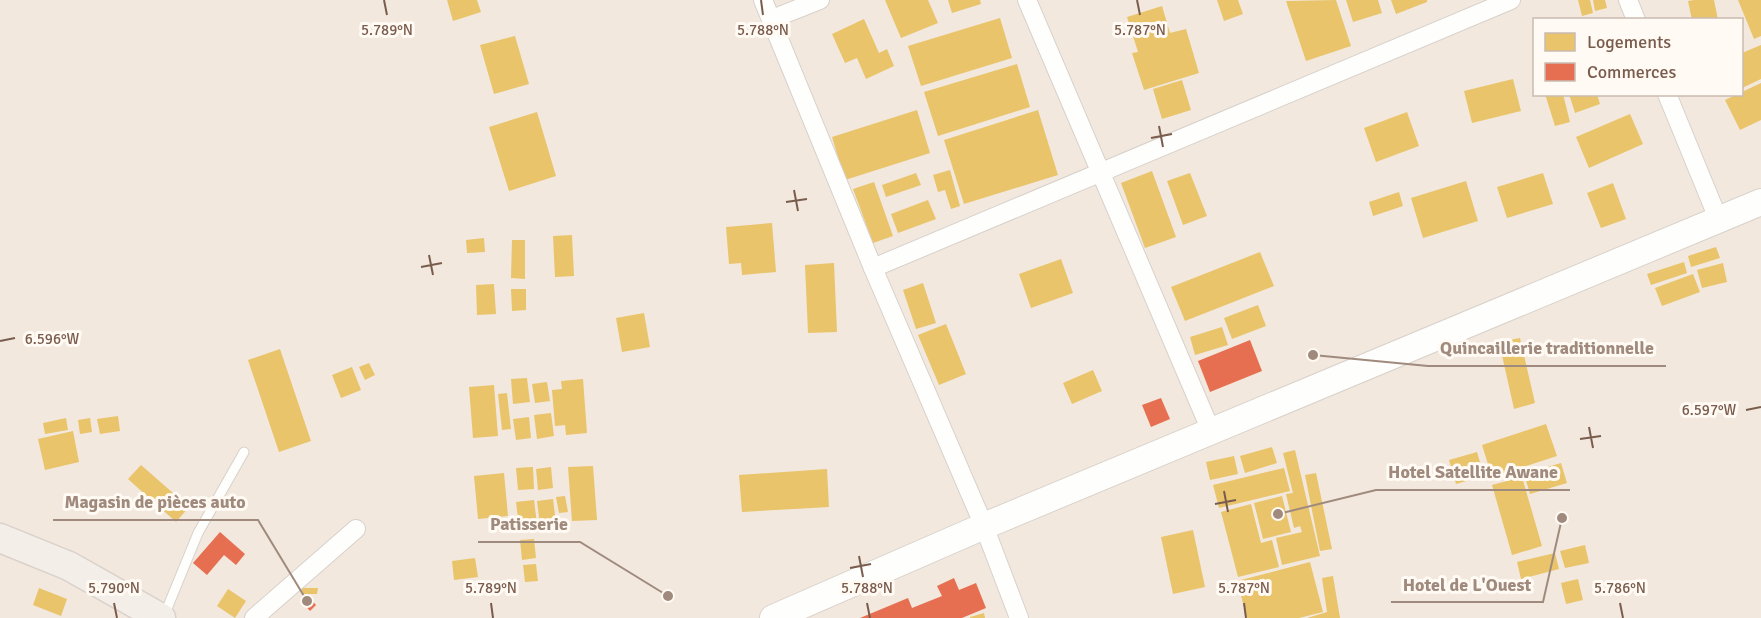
<svg xmlns="http://www.w3.org/2000/svg" width="1761" height="618" font-family="Signika,sans-serif">
<style>
.residential{fill:#f2e8de;fill-rule:evenodd}
.homes{fill:#e9c46a}
.shops{fill:#e76f51}
.lines{fill:none;stroke-linecap:round;stroke-linejoin:round}
.lane-casing{stroke:#d7d1cb;stroke-width:11}
.street-casing{stroke:#d7d1cb;stroke-width:20}
.secondary-casing{stroke:#d9d2cb;stroke-width:28}
.primary-casing{stroke:#dad1cc;stroke-width:31}
.lane{stroke:#fefefd;stroke-width:9}
.street{stroke:#fefefd;stroke-width:18}
.secondary{stroke:#fefefd;stroke-width:26}
.primary{stroke:#f3eee8;stroke-width:28}
.ticks{fill:none;stroke:#7a5c4d;stroke-width:2}
.ticks-label{font-size:15px;text-anchor:middle;fill:#7a5c4d;stroke:#fffaf3;stroke-width:6;stroke-linejoin:round;paint-order:stroke}
.leader{fill:none;stroke:#9f8a7d;stroke-width:2}
.callout-dot{fill:#9f8a7d;stroke:#fffaf3;stroke-width:2}
.callout-label{font-size:18px;text-anchor:middle;font-weight:bold;fill:#9f8a7d;stroke:#fffaf3;stroke-width:6;stroke-linejoin:round;paint-order:stroke}
</style>
<rect width="100%" height="100%" fill="#f9f5f0"/>
<path class="residential" d="M0,0H1761V618H0ZM1534,20H1742V94H1534Z"/>
<g class="homes">
<polygon points="447,0 477,0 481,12 453,21"/>
<polygon points="885,0 928,0 938,23 901,38"/>
<polygon points="948,0 980,0 981,4 952,13"/>
<polygon points="1217,0 1238,0 1243,14 1224,21"/>
<polygon points="1336,0 1351,46 1306,61 1286,1"/>
<polygon points="1346,0 1378,0 1382,13 1353,22"/>
<polygon points="1391,0 1427,0 1427,2 1396,14"/>
<polygon points="1578,0 1590,0 1593,13 1582,16"/>
<polygon points="1593,0 1605,0 1607,8 1595,11"/>
<polygon points="1694,0 1714,0 1718,20 1692,20 1688,1"/>
<polygon points="1738,0 1761,0 1761,36 1754,39"/>
<polygon points="1162,6 1170,33 1186,29 1199,73 1144,90 1132,53 1138,52 1127,17"/>
<polygon points="1000,18 1012,58 921,86 908,46"/>
<polygon points="864,19 879,53 887,49 894,66 866,79 857,58 845,63 832,34"/>
<polygon points="515,36 529,84 494,94 480,45"/>
<polygon points="1761,45 1761,79 1742,88 1742,53"/>
<polygon points="1017,64 1030,107 938,136 924,92"/>
<polygon points="1513,79 1521,111 1472,123 1464,91"/>
<polygon points="1182,80 1191,110 1162,119 1153,89"/>
<polygon points="1761,83 1761,120 1740,130 1725,100"/>
<polygon points="1545,94 1563,94 1570,122 1555,126"/>
<polygon points="1569,94 1597,94 1600,104 1575,113"/>
<polygon points="917,110 930,153 845,180 832,137"/>
<polygon points="1038,110 1058,175 964,204 944,140"/>
<polygon points="537,112 556,176 509,191 489,127"/>
<polygon points="1407,112 1419,146 1376,162 1364,128"/>
<polygon points="1630,114 1643,144 1589,168 1576,137"/>
<polygon points="950,170 960,206 951,209 945,190 938,192 933,175"/>
<polygon points="1152,171 1176,237 1145,248 1121,183"/>
<polygon points="916,173 921,185 886,197 882,185"/>
<polygon points="1190,173 1207,216 1183,225 1167,181"/>
<polygon points="1543,173 1553,204 1507,218 1497,187"/>
<polygon points="1466,181 1478,221 1423,238 1411,198"/>
<polygon points="874,182 893,236 873,243 853,189"/>
<polygon points="1613,183 1626,219 1601,228 1587,193"/>
<polygon points="1399,192 1403,206 1373,216 1369,202"/>
<polygon points="928,200 936,219 898,233 891,214"/>
<polygon points="772,223 776,272 742,275 741,263 729,264 726,227"/>
<polygon points="572,235 574,276 555,277 553,236"/>
<polygon points="484,238 485,252 467,253 466,240"/>
<polygon points="512,240 525,240 525,279 511,278"/>
<polygon points="1716,247 1720,258 1691,267 1688,256"/>
<polygon points="1260,252 1274,286 1185,321 1171,287"/>
<polygon points="1061,259 1073,293 1031,308 1019,274"/>
<polygon points="1684,262 1687,273 1651,285 1647,274"/>
<polygon points="834,263 837,332 808,333 805,265"/>
<polygon points="1723,263 1727,282 1702,288 1697,270"/>
<polygon points="1693,274 1700,292 1662,306 1655,288"/>
<polygon points="923,283 936,323 916,329 903,290"/>
<polygon points="494,284 496,314 477,315 476,285"/>
<polygon points="511,289 526,289 526,310 512,311"/>
<polygon points="1258,305 1266,326 1232,339 1224,318"/>
<polygon points="644,313 650,347 622,352 616,318"/>
<polygon points="946,324 966,374 939,385 918,335"/>
<polygon points="1222,327 1228,345 1195,355 1190,337"/>
<polygon points="1520,338 1535,403 1514,409 1499,342"/>
<polygon points="280,349 311,441 279,452 248,360"/>
<polygon points="369,363 375,375 365,380 359,367"/>
<polygon points="352,367 361,390 341,398 332,375"/>
<polygon points="1093,370 1102,391 1072,404 1063,383"/>
<polygon points="527,378 530,402 513,404 511,379"/>
<polygon points="583,379 587,433 566,435 565,425 555,426 552,390 562,389 561,381"/>
<polygon points="547,382 550,401 535,403 532,384"/>
<polygon points="494,385 498,436 473,438 469,387"/>
<polygon points="507,393 511,429 502,430 498,394"/>
<polygon points="551,413 554,436 537,439 534,415"/>
<polygon points="118,416 120,431 100,434 97,419"/>
<polygon points="529,417 531,438 516,440 513,419"/>
<polygon points="66,418 68,430 45,434 43,423"/>
<polygon points="90,418 92,432 80,434 78,420"/>
<polygon points="1546,424 1557,456 1492,477 1482,445"/>
<polygon points="73,431 79,462 45,470 38,439"/>
<polygon points="1272,447 1277,463 1245,473 1240,456"/>
<polygon points="1295,450 1320,556 1282,565 1276,538 1302,532 1300,526 1294,528 1286,494 1293,493 1283,453"/>
<polygon points="1477,452 1484,476 1456,484 1449,460"/>
<polygon points="1234,456 1238,474 1210,480 1206,462"/>
<polygon points="1561,463 1567,483 1530,494 1524,474"/>
<polygon points="141,465 189,507 176,522 128,479"/>
<polygon points="593,466 597,520 572,521 568,467"/>
<polygon points="533,467 534,489 518,490 516,468"/>
<polygon points="551,467 553,488 538,490 536,469"/>
<polygon points="1284,468 1290,491 1219,508 1213,485"/>
<polygon points="827,469 829,507 742,512 739,475"/>
<polygon points="504,473 508,516 478,519 474,476"/>
<polygon points="1316,473 1332,549 1320,551 1305,475"/>
<polygon points="1522,477 1542,546 1512,555 1492,485"/>
<polygon points="565,496 568,512 559,513 556,497"/>
<polygon points="1282,496 1291,532 1263,539 1254,503"/>
<polygon points="553,499 556,523 540,525 537,501"/>
<polygon points="534,500 537,524 519,527 516,502"/>
<polygon points="1251,504 1261,543 1272,540 1279,567 1238,577 1221,512"/>
<polygon points="1193,530 1205,587 1173,594 1161,537"/>
<polygon points="534,539 536,558 522,560 520,540"/>
<polygon points="1585,545 1589,563 1565,568 1560,551"/>
<polygon points="1555,553 1559,569 1521,579 1517,562"/>
<polygon points="475,558 478,577 454,580 452,561"/>
<polygon points="1310,562 1323,612 1299,618 1247,618 1237,581"/>
<polygon points="536,564 538,581 525,582 523,565"/>
<polygon points="1333,576 1340,618 1307,618 1327,612 1322,578"/>
<polygon points="1578,579 1583,600 1566,604 1561,583"/>
<polygon points="39,588 67,599 61,616 33,605"/>
<polygon points="302,588 318,588 317,594 302,594"/>
<polygon points="228,589 246,601 235,618 217,606"/>
<polygon points="984,613 985,618 970,618 970,617"/>
</g>
<g class="shops">
<polygon points="1250,340 1262,371 1210,392 1198,361"/>
<polygon points="1161,398 1170,419 1151,427 1142,405"/>
<polygon points="220,532 245,554 236,565 224,555 207,575 193,563"/>
<polygon points="954,578 959,590 976,583 986,608 962,618 860,618 908,598 912,608 942,596 937,586"/>
<polygon points="308,596 316,605 310,611 302,602"/>
</g>
<g class="lines">
<defs>
<polyline id="lane" points="164,616 198,533 244,452"/>
<g id="street">
<polyline points="763,0 873,268 984,526 1019,618"/>
<polyline points="1027,0 1211,431"/>
<polyline points="1628,0 1636,20"/>
<polyline points="772,19 820,0"/>
<polyline points="1667,94 1719,221"/>
<polyline points="873,268 1511,0"/>
<polyline points="254,618 356,529"/>
</g>
<polyline id="secondary" points="773,618 984,526 1761,202"/>
<polyline id="primary" points="0,538 69,566 161,618"/>
</defs>
<use href="#lane" class="lane-casing"/>
<use href="#street" class="street-casing"/>
<use href="#secondary" class="secondary-casing"/>
<use href="#primary" class="primary-casing"/>
<use href="#lane" class="lane"/>
<use href="#street" class="street"/>
<use href="#secondary" class="secondary"/>
<use href="#primary" class="primary"/>
</g>
<path class="ticks" d="M384,0L387,15M761,0L763,15M1137,0L1140,15M1159,126L1163,147M1151,138L1172,134M794,190L798,211M786,202L807,199M429,255L433,275M421,267L442,263M0,341L15,338M1746,410L1761,407M1589,427L1593,448M1580,439L1601,436M1224,491L1228,512M1215,504L1236,500M859,556L863,577M850,568L871,564M114,603L117,618M491,603L493,618M867,603L870,618M1244,603L1246,618M1620,603L1623,618"/>
<g class="ticks-label">
<text x="387" y="35">5.789°N</text>
<text x="763" y="35">5.788°N</text>
<text x="1140" y="35">5.787°N</text>
<text x="52" y="344">6.596°W</text>
<text x="1709" y="415">6.597°W</text>
<text x="114" y="593">5.790°N</text>
<text x="491" y="593">5.789°N</text>
<text x="867" y="593">5.788°N</text>
<text x="1244" y="593">5.787°N</text>
<text x="1620" y="593">5.786°N</text>
</g>
<path class="leader" d="M1313 355L1428 366H1666M1278 514L1376 490H1570M307 601L258 520H53M668 596L580 542H478M1562 518L1543 602H1391"/>
<g class="callout-dot">
<circle cx="1313" cy="355" r="6"/>
<circle cx="1278" cy="514" r="6"/>
<circle cx="307" cy="601" r="6"/>
<circle cx="668" cy="596" r="6"/>
<circle cx="1562" cy="518" r="6"/>
</g>
<g class="callout-label">
<text x="1547" y="354">Quincaillerie traditionnelle</text>
<text x="1473" y="478">Hotel Satellite Awane</text>
<text x="155" y="508">Magasin de pièces auto</text>
<text x="529" y="530">Patisserie</text>
<text x="1467" y="591">Hotel de L'Ouest</text>
</g>
<rect x="1533" y="18" width="210" height="78" fill="#fffaf3" stroke="#cabbb1" stroke-width="1.5"/>
<rect x="1545" y="33" width="30" height="18" fill="#e9c46a" stroke="#cabbb1" stroke-width="1.5"/>
<text x="1587" y="48" font-size="18" fill="#7a5c4d">Logements</text>
<rect x="1545" y="63" width="30" height="18" fill="#e76f51" stroke="#cabbb1" stroke-width="1.5"/>
<text x="1587" y="78" font-size="18" fill="#7a5c4d">Commerces</text>
</svg>
